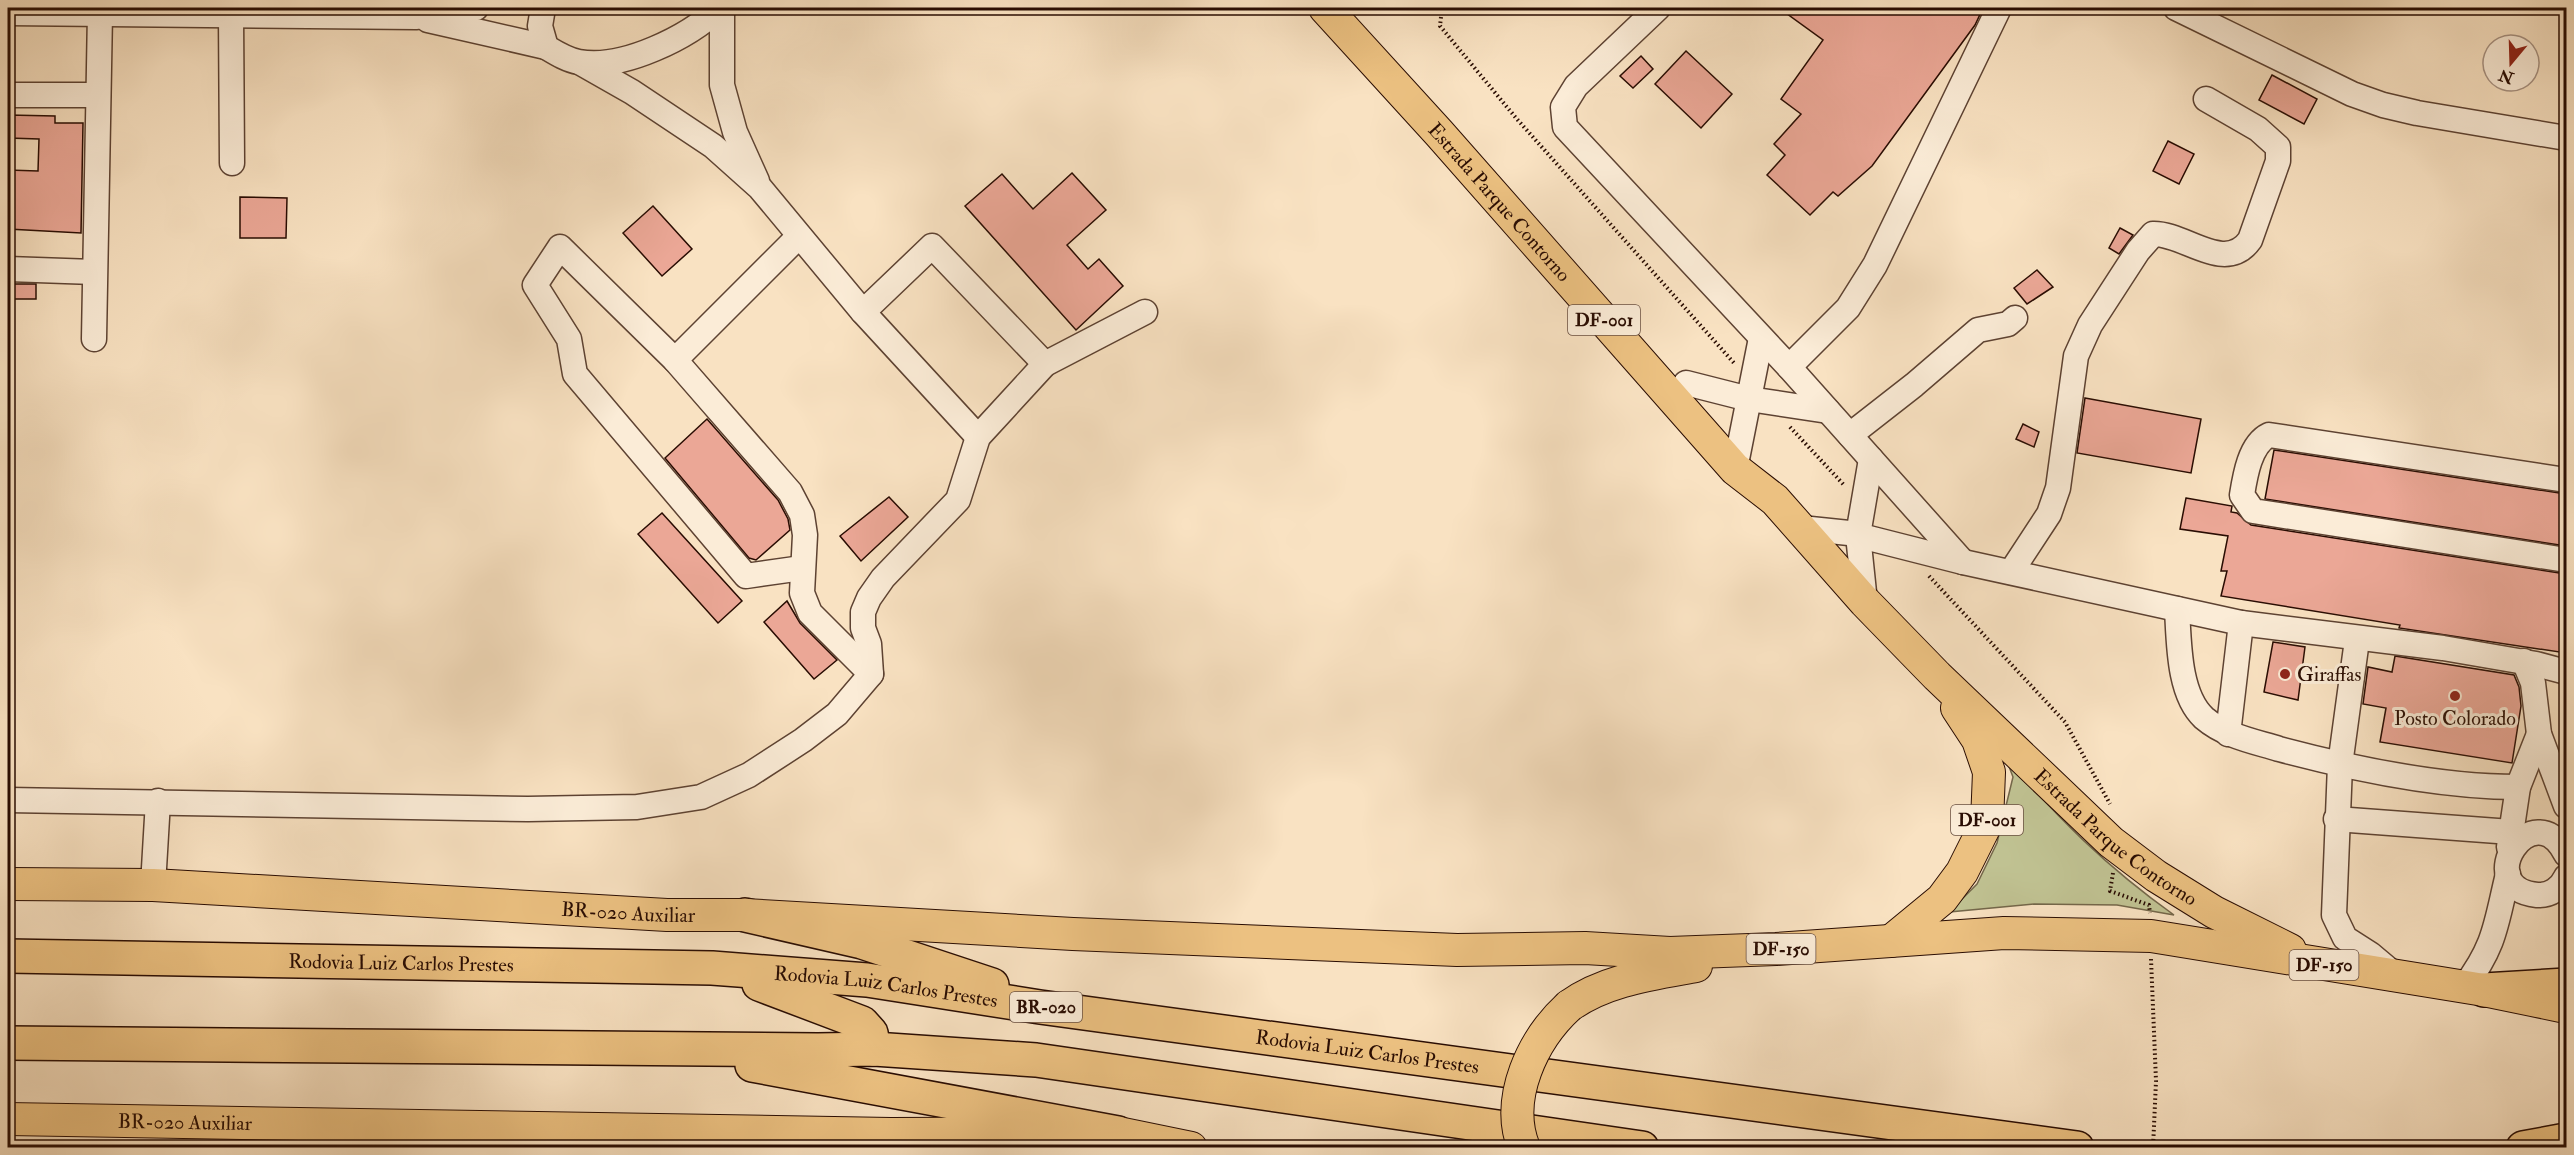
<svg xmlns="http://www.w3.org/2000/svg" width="2574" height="1155" font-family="'IM FELL Double Pica',serif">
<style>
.green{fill:#c0c292;stroke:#74674a;stroke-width:1.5}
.building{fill:#eba796;stroke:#290c02;stroke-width:1.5}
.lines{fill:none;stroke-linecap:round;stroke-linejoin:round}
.minor-casing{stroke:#5d4232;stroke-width:27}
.major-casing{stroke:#290c02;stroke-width:34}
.highway-casing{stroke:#290c02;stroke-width:36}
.path{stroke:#290c02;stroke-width:4;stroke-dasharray:1.5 3;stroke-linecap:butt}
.minor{stroke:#fbecd7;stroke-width:24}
.major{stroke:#ecc181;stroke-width:32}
.highway{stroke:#ecc181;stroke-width:33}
.major-bridge-casing{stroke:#290c02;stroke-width:34;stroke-linecap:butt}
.major-bridge{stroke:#ecc181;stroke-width:32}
.poi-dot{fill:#8f2418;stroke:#fbecd7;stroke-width:2}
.labels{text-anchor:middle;stroke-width:6;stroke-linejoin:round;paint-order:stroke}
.shield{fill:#fbecd7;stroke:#684f42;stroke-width:1.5}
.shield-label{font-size:18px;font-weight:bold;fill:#290c02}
.street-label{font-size:20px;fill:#290c02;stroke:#fbecd7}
.poi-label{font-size:20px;fill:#290c02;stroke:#fbecd7;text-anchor:start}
</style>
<rect width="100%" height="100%" fill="#f9e2c2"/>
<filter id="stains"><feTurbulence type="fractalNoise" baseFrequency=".00333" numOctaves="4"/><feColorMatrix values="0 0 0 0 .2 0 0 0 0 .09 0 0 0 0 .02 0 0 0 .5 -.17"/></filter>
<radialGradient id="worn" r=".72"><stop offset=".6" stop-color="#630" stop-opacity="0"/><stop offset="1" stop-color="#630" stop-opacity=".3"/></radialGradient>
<path class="green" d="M2005,756C2057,818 2108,868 2174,915L2117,905L2034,904L1949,912L1977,884L1997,843L2013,777Z"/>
<g class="building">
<polygon points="1779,8 1983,8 1975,25 1872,166 1838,196 1833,192 1810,215 1767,175 1785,155 1774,144 1801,114 1781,99 1823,40"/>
<polygon points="1686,51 1732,94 1701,128 1655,84"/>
<polygon points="1641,56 1653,69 1633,88 1620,76"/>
<polygon points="2272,75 2317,99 2304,124 2259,100"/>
<polygon points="8,115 55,116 55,123 83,123 81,233 8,229 8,170 38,171 39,139 8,138"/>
<polygon points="2168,141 2194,154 2179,184 2153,171"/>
<polygon points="1072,173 1106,210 1067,245 1088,269 1099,259 1123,286 1076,330 965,206 1002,174 1033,209"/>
<polygon points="240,197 287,198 286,238 240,238"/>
<polygon points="653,206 692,249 662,276 623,233"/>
<polygon points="2120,228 2133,235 2119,254 2109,248"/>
<polygon points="2037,270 2053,287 2027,304 2014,288"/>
<rect x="9" y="284" width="27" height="15"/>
<polygon points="2085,398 2201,419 2191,473 2077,453"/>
<polygon points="707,419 778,500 788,519 790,530 756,560 749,558 665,458"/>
<polygon points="2023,424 2039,432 2034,447 2016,439"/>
<polygon points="2274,450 2566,494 2566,546 2265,499"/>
<polygon points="889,497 908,517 861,561 840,536"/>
<polygon points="2186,498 2232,506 2231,512 2237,513 2251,525 2566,574 2566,653 2399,628 2400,625 2221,596 2227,571 2221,571 2228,536 2180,529"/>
<polygon points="662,513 742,601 718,623 638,534"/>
<polygon points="787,601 800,623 837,660 814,679 764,622"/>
<polygon points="2273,642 2305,647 2298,700 2264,692"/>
<polygon points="2395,656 2514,675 2519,687 2521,706 2512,763 2380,742 2386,708 2363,704 2368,667 2392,672"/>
</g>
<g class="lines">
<defs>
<g id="minor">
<path d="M543,8L540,26L546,47C556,53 567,60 579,62C623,70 689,37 719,8"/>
<polyline points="722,8 722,85 735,132 757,181"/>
<polyline points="1658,8 1576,86 1563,107 1565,127 1789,367 1963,562"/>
<polyline points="2176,8 2352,94 2383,105 2417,113 2566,138"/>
<polyline points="8,13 417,17 476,8"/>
<polyline points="231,15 232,163"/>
<polyline points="428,20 546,47"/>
<polyline points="581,63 632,92 713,146 760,188 863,312 978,437"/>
<polyline points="8,95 98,95"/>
<polyline points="799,236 675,360 790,492 802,515 805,535 802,593 810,613 871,674"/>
<polyline points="8,269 94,272"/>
<polyline points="863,312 932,246 1045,364"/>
<polyline points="94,339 100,13"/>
<polyline points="675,360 560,247 535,285 569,339 575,374 746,576 802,568"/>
<polyline points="1789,367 1848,308 1875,265 1999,8"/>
<polyline points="1686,383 1749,399 1828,411"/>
<polyline points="1850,435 1914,385 1978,330 2008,324 2015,318"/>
<polyline points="1735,469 1761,338"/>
<path d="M2566,480L2269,435C2250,444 2245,476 2242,495L2253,511L2566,560"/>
<polyline points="1801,528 1849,533 1963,562 2241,623 2443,648 2536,664 2566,672"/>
<path d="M2011,572L2049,514L2058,488L2076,356L2090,325L2138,251L2153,234C2185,233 2225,275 2250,240L2278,161V147L2258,129L2206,99"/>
<polyline points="1865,602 1858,535 1871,459"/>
<path d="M2177,609C2179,641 2178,694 2204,718C2225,736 2253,741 2279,749C2354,769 2440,787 2518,787"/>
<polyline points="2357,640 2340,765 2334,915 2345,938 2370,954 2395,975"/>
<polyline points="2524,661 2533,683 2539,734 2566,806"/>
<polyline points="2228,734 2241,623"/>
<polyline points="8,800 528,809 637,807 701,797 749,775 803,740 837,714 871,674 869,644 863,628 863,612 869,598 883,578 958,500 978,437 1045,364 1145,312"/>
<polyline points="2336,819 2511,832"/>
<polyline points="2509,847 2518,787 2539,734"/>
<path d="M2566,854C2533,790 2469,888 2537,895C2550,896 2561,888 2566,877"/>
<polyline points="153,885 158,801"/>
<path d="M2464,987C2496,945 2496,923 2508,874"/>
</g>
<g id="major">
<path id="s1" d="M1325,8L1439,133L1735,469L1775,500L1865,602L1937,676L2111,842L2156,876L2214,912L2290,950"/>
<path id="s2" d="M8,884L153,885L667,915H745L1073,934L1457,950L1585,948L1670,953L1776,949L2004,933L2151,936L2484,990L2566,1007"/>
<polyline points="1891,941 1942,899 1962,872 1987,822 1989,772 1978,740 1957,708"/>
<path d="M1569,1006C1605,980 1652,974 1696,966"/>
<path id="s3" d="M8,1119L891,1134L1118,1133L1191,1148"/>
</g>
<g id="highway">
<polyline points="745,915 862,942 992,985"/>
<path id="s4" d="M8,956L712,968L867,980L1040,1007L2077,1148"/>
<polyline points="759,984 862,1023 871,1033 874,1049"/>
<polyline points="2484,990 2566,985"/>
<polyline points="8,1043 818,1050 874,1049 1036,1060 1642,1148"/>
<polyline points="752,1065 1118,1133"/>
<polyline points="2523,1148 2566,1140"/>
</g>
</defs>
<use href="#minor" class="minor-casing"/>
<use href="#major" class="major-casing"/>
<use href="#highway" class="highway-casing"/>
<g class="path">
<polyline points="1442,8 1440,26 1516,118 1734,363"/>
<polyline points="1790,427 1844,485"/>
<polyline points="1929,576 2065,722 2110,804"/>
<polyline points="2113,873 2110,891 2149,905 2150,913"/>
<polyline points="2151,959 2156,1081 2153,1148"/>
</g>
<use href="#minor" class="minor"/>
<use href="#major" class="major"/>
<use href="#highway" class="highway"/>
<defs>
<path id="major-bridge" d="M1524,1148C1504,1098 1533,1039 1569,1006"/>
</defs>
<use href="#major-bridge" class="major-bridge-casing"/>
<use href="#major-bridge" class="major-bridge"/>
</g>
<g class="poi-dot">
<circle cx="2285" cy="674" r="6"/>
<circle cx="2455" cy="696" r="6"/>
</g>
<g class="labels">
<g class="shield">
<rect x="1568" y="305" width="72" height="30" rx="4.5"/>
<rect x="1951" y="805" width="72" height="30" rx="4.5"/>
<rect x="1746.5" y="934" width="69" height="30" rx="4.5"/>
<rect x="2289.5" y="950" width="69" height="30" rx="4.5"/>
<rect x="1010" y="992" width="72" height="30" rx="4.5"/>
</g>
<g class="shield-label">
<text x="1604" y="326">DF-001</text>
<text x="1987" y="826">DF-001</text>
<text x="1781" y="955">DF-150</text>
<text x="2324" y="971">DF-150</text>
<text x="1046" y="1013">BR-020</text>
</g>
<g class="street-label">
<text dy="7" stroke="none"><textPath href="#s1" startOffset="261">Estrada Parque Contorno</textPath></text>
<text dy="7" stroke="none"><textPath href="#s1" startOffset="1148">Estrada Parque Contorno</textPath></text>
<text dy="7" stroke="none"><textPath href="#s2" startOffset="621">BR-020 Auxiliar</textPath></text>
<text dy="7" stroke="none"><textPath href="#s4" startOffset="393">Rodovia Luiz Carlos Prestes</textPath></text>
<text dy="7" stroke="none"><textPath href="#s4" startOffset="879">Rodovia Luiz Carlos Prestes</textPath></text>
<text dy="7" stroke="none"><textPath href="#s4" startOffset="1365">Rodovia Luiz Carlos Prestes</textPath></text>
<text dy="7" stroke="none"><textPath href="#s3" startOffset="177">BR-020 Auxiliar</textPath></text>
</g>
<g class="poi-label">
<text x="2297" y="681">Giraffas</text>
<text x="2455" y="725" text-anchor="middle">Posto Colorado</text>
</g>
</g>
<rect width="2574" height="1155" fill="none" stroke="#f9e2c2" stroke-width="30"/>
<rect x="9" y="9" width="2556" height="1137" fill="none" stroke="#290c02" stroke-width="3"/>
<rect x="15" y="15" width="2544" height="1125" fill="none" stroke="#290c02" stroke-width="1.5"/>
<g transform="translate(2511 63) rotate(199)"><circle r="28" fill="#fbecd7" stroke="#a79282" stroke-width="1.5"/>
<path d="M0-4.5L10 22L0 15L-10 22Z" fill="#8f2418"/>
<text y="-9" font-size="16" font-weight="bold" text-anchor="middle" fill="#290c02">N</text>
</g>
<rect width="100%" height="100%" filter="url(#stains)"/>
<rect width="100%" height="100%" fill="url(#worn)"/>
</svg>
